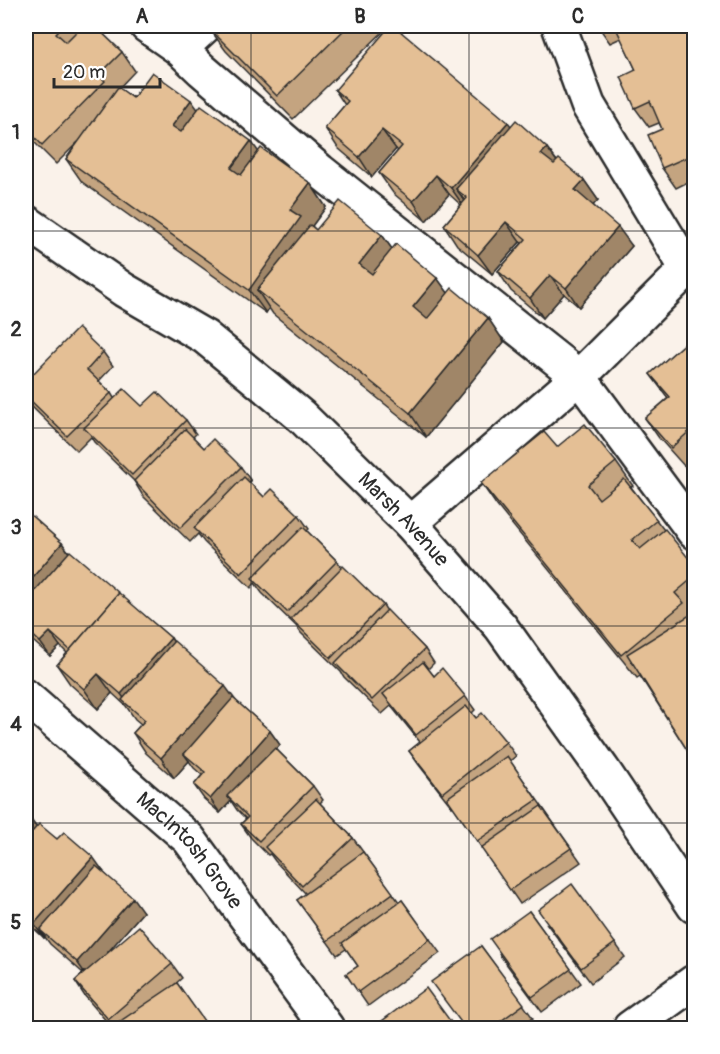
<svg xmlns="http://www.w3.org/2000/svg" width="720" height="1054" font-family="Pangolin,sans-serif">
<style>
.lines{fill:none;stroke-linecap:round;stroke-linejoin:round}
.minor-casing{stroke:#2b2b2b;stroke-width:38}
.minor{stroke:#fff;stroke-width:33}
.wall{fill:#c4a480;stroke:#2b2b2b;stroke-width:1.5}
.shaded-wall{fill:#a08668;stroke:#2b2b2b;stroke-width:1.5}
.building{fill:#e4bf95;stroke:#2b2b2b;stroke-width:1.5}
.grid{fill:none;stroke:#2b2b2b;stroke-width:1.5;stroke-opacity:0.55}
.labels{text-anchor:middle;stroke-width:4.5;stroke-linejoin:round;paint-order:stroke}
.street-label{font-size:21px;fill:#2b2b2b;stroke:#fff}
.neatline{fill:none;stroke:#2b2b2b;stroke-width:2}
.grid-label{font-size:20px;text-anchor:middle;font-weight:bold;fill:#2b2b2b}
</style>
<rect width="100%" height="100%" fill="#faf2ea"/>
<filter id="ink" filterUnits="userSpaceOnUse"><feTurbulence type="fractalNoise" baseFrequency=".0167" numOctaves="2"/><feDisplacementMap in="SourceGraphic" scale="12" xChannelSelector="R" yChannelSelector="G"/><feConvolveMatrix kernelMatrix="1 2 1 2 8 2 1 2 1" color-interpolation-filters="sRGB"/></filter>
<g filter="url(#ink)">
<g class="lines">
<defs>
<g id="minor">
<polyline points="147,26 180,49 202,70 320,171 579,377 694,532"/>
<polyline points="559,26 588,105 687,269"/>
<polyline points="180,49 205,26"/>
<path id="s1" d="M26,222L124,290L205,337L301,416L410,523L501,627L603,770L694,906"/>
<polyline points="410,523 579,377 687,269 694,274"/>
<path id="s2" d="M26,697L189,839L327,1028"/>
<polyline points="630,1028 694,982"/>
</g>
</defs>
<use href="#minor" class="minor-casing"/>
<use href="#minor" class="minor"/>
</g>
<g class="wall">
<polygon points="26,26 95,26 122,52 135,71 119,88 133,98 198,109 258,152 310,183 326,207 312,226 316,230 382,235 392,249 437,278 448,293 488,318 504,342 426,437 273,314 269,308 266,313 82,182 66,159 78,142 56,164 26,134"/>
<polygon points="249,26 389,26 293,119 226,51 209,28 247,28"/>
<polygon points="598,26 694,26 694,179 676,188 662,168 662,129 659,123 649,127 635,108 636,70 621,38 610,43"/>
<polygon points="335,90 511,126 547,148 557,161 584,180 598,200 593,205 632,246 579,307 564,294 543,318 511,291 498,271 522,243 520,242 492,274 457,245 444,225 461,205 449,194 426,221 393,193 379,173 398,151 396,149 372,177 338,148 325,128 345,105"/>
<polygon points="694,335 694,458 685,467 659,438 645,418 668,398 650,374"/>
<polygon points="103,352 113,366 99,381 111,393 114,398 186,420 196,434 193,437 204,448 241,467 251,481 249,482 264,497 299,515 309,529 307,531 337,561 342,567 383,605 387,611 425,649 434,663 428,669 434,676 465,696 475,710 472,713 476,718 506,742 516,756 510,761 581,862 520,904 453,806 452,807 419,765 409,751 420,742 391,706 382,714 344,677 341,672 301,633 296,626 262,593 255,583 251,588 204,542 198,534 190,542 143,496 134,481 94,442 91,437 77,451 28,403 26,399 26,381"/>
<polygon points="557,447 616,462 633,486 631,487 664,530 694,565 694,761 640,676 637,678 497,506 481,483"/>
<polygon points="26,511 62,543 69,552 171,638 173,641 235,700 270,731 280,745 276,749 313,786 323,800 320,803 353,838 399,902 402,900 440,953 368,1006 346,974 358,966 346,949 337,955 297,900 306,894 275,861 270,854 268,855 251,838 241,824 246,819 237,810 231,801 220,813 204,799 194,785 202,775 194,768 189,761 174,778 146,753 133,733 141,724 135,719 126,706 112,693 98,709 70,684 57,665 67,653 60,646 50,656 26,635"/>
<polygon points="26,814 36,827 57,839 103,871 102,871 143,912 105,955 172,964 182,978 173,986 177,983 209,1029 113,1029 84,995 75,981 83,973 50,944 45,937 44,938 26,921"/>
<polygon points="529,911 581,983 542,1012 499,954"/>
<polygon points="547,924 615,943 625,957 591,983"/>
<polygon points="481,946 533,1018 519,1029 465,1029"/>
</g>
<g class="shaded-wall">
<polygon points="191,100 208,123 189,150 172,126"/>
<polygon points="508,122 522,141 456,189 468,205 465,208 451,188"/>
<polygon points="382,130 396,149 372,177 359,157"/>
<polygon points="251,141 267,164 248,191 231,168"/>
<polygon points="547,148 561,167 555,173 541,154"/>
<polygon points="436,175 449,194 426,221 413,201"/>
<polygon points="584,180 598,200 589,210 575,190"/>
<polygon points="310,183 326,207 309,230 257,290 269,308 266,313 249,290 290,210"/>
<polygon points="506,222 520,242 492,274 478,255"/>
<polygon points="618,227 632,246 579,307 566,288"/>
<polygon points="382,235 399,259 375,288 359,264"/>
<polygon points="550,275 564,294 543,318 530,298"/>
<polygon points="437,278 454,301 430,331 413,307"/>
<polygon points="488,318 504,342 426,437 410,413"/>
<polygon points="62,543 72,557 26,606 26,585"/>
<polygon points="50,632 60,646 50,656 40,642"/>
<polygon points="171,638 184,658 130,707 121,694"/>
<polygon points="98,674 112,693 98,709 84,689"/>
<polygon points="225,686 239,705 184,754 189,761 174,778 161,758"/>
<polygon points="270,731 280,745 231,800 227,796 231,801 220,813 210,799"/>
<polygon points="29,817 39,831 26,846 26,821"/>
<polygon points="93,857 103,871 46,935 40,930 45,937 44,938 34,924"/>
<polygon points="133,898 143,912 87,976 77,962"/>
</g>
<g class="building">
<polygon points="26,26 63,26 56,33 66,42 82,26 95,26 122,52 99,75 105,81 42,145 26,128"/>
<polygon points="211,26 245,26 247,28 249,26 348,26 277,96 209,28"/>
<polygon points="390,26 394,26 508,122 451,188 436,175 413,201 379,173 402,146 382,130 359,157 325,128 348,101 335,90"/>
<polygon points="615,26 694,26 694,154 662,168 648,135 662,129 650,101 635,108 621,77 636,70"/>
<polygon points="152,72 191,100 172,126 181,132 201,105 251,141 231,168 241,175 261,148 310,183 290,210 301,217 249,290 66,159 118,87 133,98"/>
<polygon points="516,120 547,148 541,154 554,164 559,159 584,180 575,190 618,227 566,288 550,275 530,298 498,271 526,239 506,222 478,255 444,225 467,198 456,189"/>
<polygon points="340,201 382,235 359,264 372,274 396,244 437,278 413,307 427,319 452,288 488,318 410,413 257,290 310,225 316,230"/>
<polygon points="78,328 103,352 87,370 111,393 67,436 26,396 26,381"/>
<polygon points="694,335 694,427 671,448 645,418 670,397 650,374"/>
<polygon points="124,389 142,406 157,392 186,420 132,475 84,428"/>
<polygon points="585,424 616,462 588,485 599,499 624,479 657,520 632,540 640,549 665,529 694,565 694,577 675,593 684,603 621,655 481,483 544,432 557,447"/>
<polygon points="185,429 204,448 213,439 241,467 180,528 134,481"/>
<polygon points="694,466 694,474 690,470"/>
<polygon points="244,477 264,497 272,489 299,515 241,574 194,528"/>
<polygon points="26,511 62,543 26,585"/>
<polygon points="303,527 337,561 287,612 252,578"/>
<polygon points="70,551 119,593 70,650 50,632 40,642 26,629 26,601"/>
<polygon points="343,566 383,605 331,658 291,619"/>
<polygon points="119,593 171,638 121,694 98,674 84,689 57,665"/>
<polygon points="387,610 425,649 372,700 335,663"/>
<polygon points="693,613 694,615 694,761 627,654"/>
<polygon points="174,641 225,686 161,758 133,733 145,720 122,700"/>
<polygon points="423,662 434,676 442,668 465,696 416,735 383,694"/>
<polygon points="233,698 270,731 210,799 194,785 205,772 184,754"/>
<polygon points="466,706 476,718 482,713 506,742 442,793 409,751"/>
<polygon points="275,748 313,786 259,841 241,824 248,817 227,796"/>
<polygon points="507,756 537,800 477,841 447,798"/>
<polygon points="316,799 353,838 302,886 265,847"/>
<polygon points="541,806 571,848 510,890 481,848"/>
<polygon points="39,824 57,839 64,832 93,857 34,924 26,916 26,839"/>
<polygon points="363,852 393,893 327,941 297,900"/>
<polygon points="96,866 133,898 77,962 40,930"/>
<polygon points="572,884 615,943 581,968 538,910"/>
<polygon points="402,900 430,939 358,992 346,974 358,966 342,943"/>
<polygon points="529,911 571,969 532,997 490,939"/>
<polygon points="139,926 172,964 108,1019 75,981"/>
<polygon points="481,946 524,1004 490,1029 466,1029 431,982"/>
<polygon points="177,983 207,1025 202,1029 119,1029 116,1024"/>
<polygon points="426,988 456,1029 382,1029 378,1024"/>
<polygon points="26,1016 38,1029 26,1029"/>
</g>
</g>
<path class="grid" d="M251,26V1028M469,26V1028M26,231H694M26,428H694M26,626H694M26,823H694"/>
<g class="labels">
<g class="street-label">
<text dy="7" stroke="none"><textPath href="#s1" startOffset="483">Marsh Avenue</textPath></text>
<text dy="7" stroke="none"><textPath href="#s2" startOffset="225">MacIntosh Grove</textPath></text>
</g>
</g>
<rect width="720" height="1054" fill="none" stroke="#fff" stroke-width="66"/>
<path d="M54 78v9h106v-9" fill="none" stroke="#2b2b2b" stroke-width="3"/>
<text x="63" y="78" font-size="18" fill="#2b2b2b" stroke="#ffffff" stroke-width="4.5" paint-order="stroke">20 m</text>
<rect x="33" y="33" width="654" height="988" class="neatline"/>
<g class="grid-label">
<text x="142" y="23">A</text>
<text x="360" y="23">B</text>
<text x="578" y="23">C</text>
<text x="16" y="139">1</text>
<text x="16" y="336">2</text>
<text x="16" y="534">3</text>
<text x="16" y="731">4</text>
<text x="16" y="929">5</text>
</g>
</svg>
